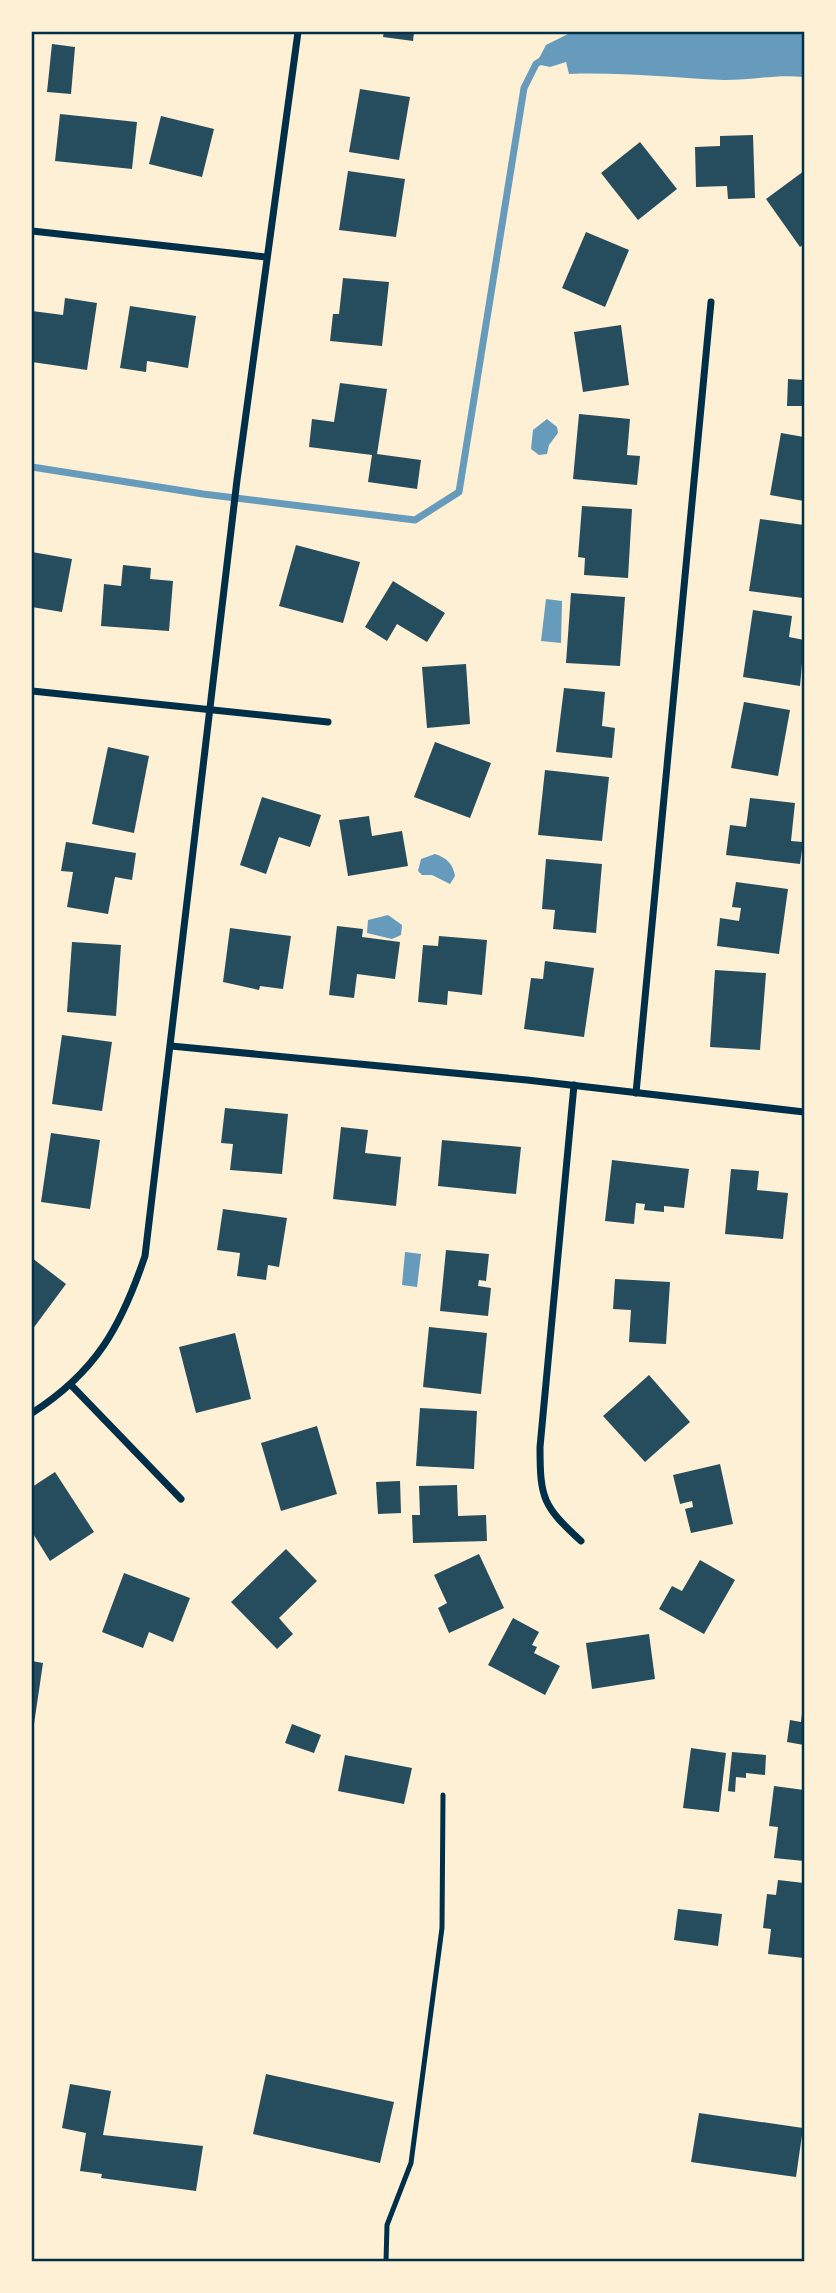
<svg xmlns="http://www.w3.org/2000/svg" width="836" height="2293" font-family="Barlow,sans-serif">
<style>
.water{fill:#669bbc}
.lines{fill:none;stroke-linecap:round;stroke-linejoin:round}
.stream{stroke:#669bbc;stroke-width:7}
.building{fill:#264d5e}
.service{stroke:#003049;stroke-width:5}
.minor{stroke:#003049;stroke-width:7}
.neatline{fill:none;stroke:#003049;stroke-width:2.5}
</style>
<rect width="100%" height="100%" fill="#fdf0d5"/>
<g class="water">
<path d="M572,32H804V77C777,74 752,80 724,80C672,78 621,72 569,74L566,62L550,67L536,64L546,45Z"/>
<polygon points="547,419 557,427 558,433 549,445 547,454 539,455 531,449 533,430"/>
<polygon points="546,599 562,601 561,643 541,641"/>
<path d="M435,854C447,858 453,864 455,876L450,884L432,875H422L418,871L421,859Z"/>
<polygon points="388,915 402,925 401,935 392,939 367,933 368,920"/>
<polygon points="405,1252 421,1254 417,1287 402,1285"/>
</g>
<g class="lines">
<polyline class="stream" points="32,467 203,494 415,520 459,492 524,88 536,64 544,59"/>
</g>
<g class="building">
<polygon points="384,32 414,32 413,41 383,37"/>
<polygon points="52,44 75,47 71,94 47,92"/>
<polygon points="360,89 410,97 399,160 349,152"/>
<polygon points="60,114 137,122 132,169 55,161"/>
<polygon points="161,116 214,129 202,177 149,164"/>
<polygon points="753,135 755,198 728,199 727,186 696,187 695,147 720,146 720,136"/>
<polygon points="640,142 677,189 638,220 601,173"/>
<polygon points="348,171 405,179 396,237 339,230"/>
<polygon points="804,171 804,244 800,247 766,199"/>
<polygon points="586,232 629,250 605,307 562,288"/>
<polygon points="343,278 389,282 382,346 330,341 333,314 339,314"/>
<polygon points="65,298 97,303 87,370 32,362 32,311 63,315"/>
<polygon points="130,306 196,316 188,368 147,361 146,372 120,368"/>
<polygon points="621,325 629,385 583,392 574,332"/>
<polygon points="788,379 804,380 804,406 787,406"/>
<polygon points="340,383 387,389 377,454 421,460 417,489 368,482 372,455 309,447 312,419 334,422"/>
<polygon points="579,414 630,419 627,455 640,456 637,485 573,479"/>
<polygon points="781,433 804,437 804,501 770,495"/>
<polygon points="582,506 632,509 628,578 584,575 585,558 578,557"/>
<polygon points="760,519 804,525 803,598 749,591"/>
<polygon points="296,545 360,562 343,623 279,606"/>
<polygon points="32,552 72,559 62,612 32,607"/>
<polygon points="123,565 151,568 150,579 173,581 169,631 101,626 104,584 121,586"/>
<polygon points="393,581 445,613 427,642 397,624 387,641 365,627"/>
<polygon points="571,593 625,597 620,666 566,663"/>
<polygon points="753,610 792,616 789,637 804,640 800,686 743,677"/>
<polygon points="466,664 470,724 427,728 422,667"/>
<polygon points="564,688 605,692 602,726 615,728 612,758 556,752"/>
<polygon points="744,702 790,710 778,776 731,768"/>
<polygon points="435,742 491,763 470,818 414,797"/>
<polygon points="108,747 149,756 134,833 92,824"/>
<polygon points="545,770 609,777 602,841 538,835"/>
<polygon points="262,797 321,815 310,847 279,837 266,874 240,865"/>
<polygon points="750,798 795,803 791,841 803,842 800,864 726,855 730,825 746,827"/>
<polygon points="369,816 372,836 402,831 408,866 348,876 339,820"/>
<polygon points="66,842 136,853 132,880 115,877 108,914 67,907 73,872 61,871"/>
<polygon points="546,859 602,864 596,933 553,929 555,910 542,909"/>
<polygon points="736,882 788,889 779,954 717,946 720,918 739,921 741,908 732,907"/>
<polygon points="337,926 363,929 362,937 400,942 395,979 357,974 354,998 329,995"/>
<polygon points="230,928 291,936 283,989 260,986 259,990 223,982"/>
<polygon points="439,936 487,940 482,995 448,991 447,1005 418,1002 423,945 438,946"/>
<polygon points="72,942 121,945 116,1016 67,1012"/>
<polygon points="545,961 594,968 584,1037 524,1029 531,978 543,979"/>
<polygon points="715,970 766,973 760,1050 710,1047"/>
<polygon points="62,1035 112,1042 102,1111 52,1104"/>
<polygon points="225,1108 288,1114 282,1174 230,1170 233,1144 221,1143"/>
<polygon points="341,1127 368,1130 365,1153 401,1157 396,1206 333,1199"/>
<polygon points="51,1133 100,1140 90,1209 41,1202"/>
<polygon points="442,1140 521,1147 516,1194 438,1186"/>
<polygon points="612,1160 689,1169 684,1208 664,1206 664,1212 644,1210 645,1204 636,1203 634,1224 605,1221"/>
<polygon points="731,1169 759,1171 757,1190 788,1193 783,1239 725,1234"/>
<polygon points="223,1209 287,1218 279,1267 268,1265 266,1280 237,1276 240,1253 217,1250"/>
<polygon points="446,1250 489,1254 486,1281 479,1280 478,1286 491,1288 488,1316 440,1311"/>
<polygon points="32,1258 66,1284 32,1330"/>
<polygon points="615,1279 670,1282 666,1344 629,1342 631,1310 613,1309"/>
<polygon points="429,1327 487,1333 481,1394 423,1387"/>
<polygon points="235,1333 251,1399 196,1413 179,1347"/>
<polygon points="649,1375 690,1422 645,1462 603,1416"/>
<polygon points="420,1408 477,1411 474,1469 416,1466"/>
<polygon points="317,1426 337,1494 281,1511 261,1443"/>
<polygon points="720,1464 733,1524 691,1533 685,1509 693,1507 692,1501 680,1504 673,1475"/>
<polygon points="55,1472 94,1532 50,1561 32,1532 32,1487"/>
<polygon points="400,1481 401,1513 378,1514 376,1482"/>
<polygon points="457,1485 458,1516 486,1515 487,1541 413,1543 412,1515 420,1515 419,1486"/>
<polygon points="286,1549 317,1581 279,1618 293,1634 277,1649 231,1602"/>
<polygon points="479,1554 504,1608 449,1633 438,1608 447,1603 434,1575"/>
<polygon points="700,1560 735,1580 704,1634 659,1609 672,1586 682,1591"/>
<polygon points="124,1573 190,1598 173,1642 149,1632 143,1648 102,1632"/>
<polygon points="513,1618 539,1632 532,1645 537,1647 534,1653 560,1666 545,1695 488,1665"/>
<polygon points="649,1634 655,1679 592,1689 586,1643"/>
<polygon points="32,1661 43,1663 33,1731 32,1731"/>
<polygon points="803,1705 804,1745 787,1742 790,1720 801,1722"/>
<polygon points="292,1724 321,1735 314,1753 285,1743"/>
<polygon points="691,1748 726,1753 719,1812 683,1808"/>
<polygon points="732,1752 766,1755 765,1775 746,1773 746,1778 736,1777 735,1792 728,1791"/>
<polygon points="345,1755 412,1768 404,1804 338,1791"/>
<polygon points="774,1786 804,1790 804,1861 774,1858 778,1827 769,1826"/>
<polygon points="778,1880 804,1883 804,1958 768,1954 771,1929 763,1928 767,1894 776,1895"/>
<polygon points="678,1909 722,1914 718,1946 674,1940"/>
<polygon points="266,2074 394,2102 380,2163 253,2134"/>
<polygon points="70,2084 111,2091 103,2135 203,2146 196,2191 101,2178 102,2174 80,2171 86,2133 62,2128"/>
<polygon points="699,2113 803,2128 796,2177 691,2162"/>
</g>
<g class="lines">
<polyline class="service" points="386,2262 387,2225 411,2163 442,1928 443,1795"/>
<g class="minor">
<polyline points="32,231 266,257"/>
<polyline points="32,691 328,722"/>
<polyline points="171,1046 527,1080 804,1112"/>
<path d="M574,1085L540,1447C540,1499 543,1506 581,1541"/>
<polyline points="636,1093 711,302"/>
<polyline points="71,1385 181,1499"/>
<path d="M32,1413C96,1372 121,1327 145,1256L237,480L298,32"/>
</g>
</g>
<rect width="836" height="2293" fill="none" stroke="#fdf0d5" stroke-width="66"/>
<rect x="33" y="33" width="770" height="2227" class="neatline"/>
</svg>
